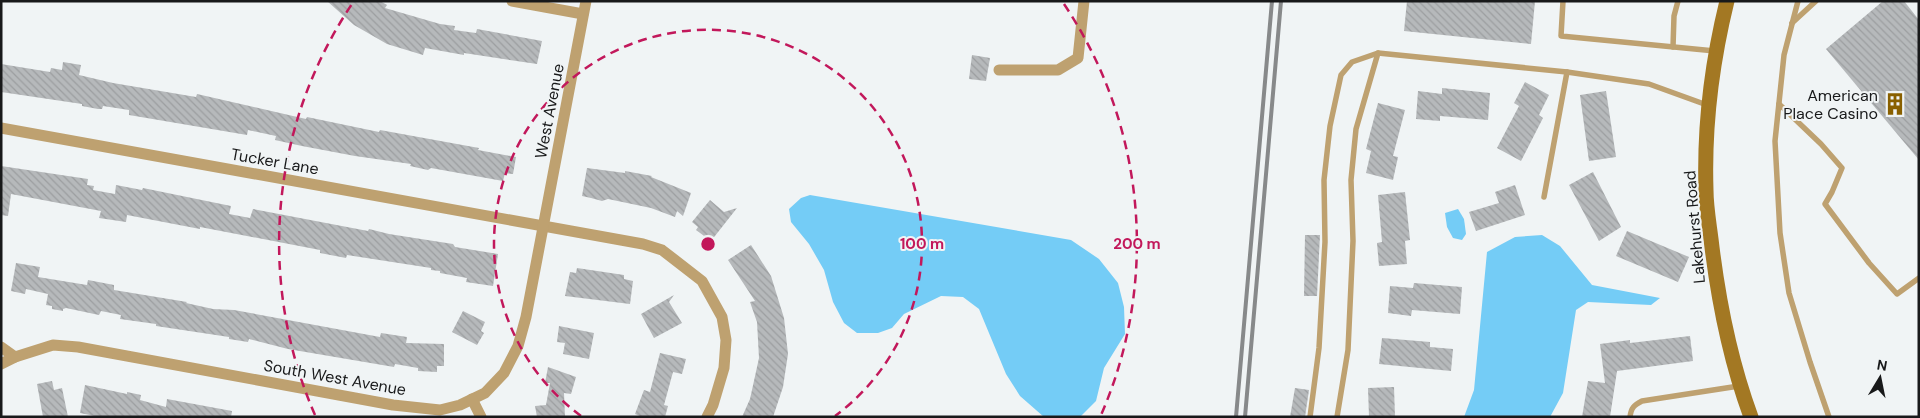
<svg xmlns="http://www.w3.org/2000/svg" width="1920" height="418" font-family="'DM Sans',sans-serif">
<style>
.water{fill:#74ccf6}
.building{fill:url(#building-back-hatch)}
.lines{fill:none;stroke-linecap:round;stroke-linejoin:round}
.lane{stroke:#bea170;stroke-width:5.5}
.street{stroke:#bea170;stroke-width:11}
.secondary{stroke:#a37823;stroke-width:15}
.rail{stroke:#87898a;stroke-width:4}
.ring{fill:none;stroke:#c2185b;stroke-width:2.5;stroke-dasharray:9 6}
.labels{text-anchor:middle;stroke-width:4;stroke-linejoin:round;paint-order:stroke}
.poi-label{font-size:16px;fill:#18191a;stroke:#f0f4f5;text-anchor:end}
.street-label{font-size:16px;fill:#18191a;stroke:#f0f4f5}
.centre{fill:#c2185b;stroke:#f0f4f5;stroke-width:2.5}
.ring-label{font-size:15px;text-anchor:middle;font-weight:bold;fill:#c2185b;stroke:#f0f4f5;stroke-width:4;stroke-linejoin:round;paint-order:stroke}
</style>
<defs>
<pattern id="building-back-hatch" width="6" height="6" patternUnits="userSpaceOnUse" patternTransform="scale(1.25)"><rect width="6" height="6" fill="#b6b9bb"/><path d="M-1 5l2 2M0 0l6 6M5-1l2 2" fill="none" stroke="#9c9ea0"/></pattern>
</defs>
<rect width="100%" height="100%" fill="#f0f4f5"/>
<g class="water">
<polygon points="810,195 1071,240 1099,259 1118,283 1124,307 1125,334 1104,368 1096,401 1080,417 1044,417 1020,396 1006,374 979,309 963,297 941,296 904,314 892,328 878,333 857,333 844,323 833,302 824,270 809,244 791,222 789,209 801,198"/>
<polygon points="1458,209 1464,219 1466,234 1462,240 1453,238 1447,227 1445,213"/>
<polygon points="1542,235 1560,246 1592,285 1660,298 1651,305 1588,302 1576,310 1563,393 1550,417 1464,417 1474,390 1487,252 1515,237"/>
</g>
<g class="building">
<polygon points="327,1 380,1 387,5 385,8 440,24 455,26 454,30 476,33 477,29 542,41 537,64 464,53 464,55 425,48 423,55 387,44 354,25"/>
<polygon points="1407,1 1535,1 1531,44 1404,31"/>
<polygon points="1883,1 1904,1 1919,20 1919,160 1826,49"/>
<polygon points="972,55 990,58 986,81 969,79"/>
<polygon points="63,62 81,65 79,75 113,83 196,97 197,94 306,119 307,117 379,132 380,130 479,148 478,150 516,157 513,174 505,173 503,181 431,168 428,170 410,166 411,164 355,156 302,146 275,140 276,136 248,130 247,135 129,115 129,110 103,106 102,109 98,109 82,106 82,104 1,92 1,64 50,72 51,68 62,70"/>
<polygon points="1525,82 1549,95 1539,115 1543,118 1521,161 1497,148 1519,106 1514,103"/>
<polygon points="1442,88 1490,93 1488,120 1440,116 1440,121 1416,119 1418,91 1442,94"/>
<polygon points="1606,91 1616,157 1589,161 1580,95"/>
<polygon points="1378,103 1405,110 1393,156 1398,157 1393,180 1366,173 1371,151 1366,149"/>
<polygon points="1,166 88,179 87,185 94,186 93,190 115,194 116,185 142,190 143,188 231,206 229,214 250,218 253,209 368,231 369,229 389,234 453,244 455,247 498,254 493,286 466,282 467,278 440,273 440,271 431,270 431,268 347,255 346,258 320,253 320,250 200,227 200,229 127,215 126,222 99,218 101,211 11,194 8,216 1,215"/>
<polygon points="587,168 625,173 625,171 652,176 651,177 691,193 683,216 677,211 675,217 651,208 608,199 602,201 591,198 582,196"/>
<polygon points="1593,172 1621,227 1599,241 1569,185"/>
<polygon points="1515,185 1525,215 1476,231 1469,212 1499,203 1495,192"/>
<polygon points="1405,192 1410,240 1405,241 1407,264 1379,266 1377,243 1382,242 1378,195"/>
<polygon points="710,200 724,212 737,208 711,241 696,230 698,227 692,222"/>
<polygon points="1627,231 1689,257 1678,282 1616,256"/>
<polygon points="1305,235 1320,235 1317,296 1304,296"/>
<polygon points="751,245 771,276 784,318 788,354 783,387 773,417 742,417 750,399 759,358 757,322 750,302 755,301 728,260"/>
<polygon points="16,263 40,267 38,277 87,285 88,280 114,285 114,290 187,302 186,303 213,309 234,310 380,337 381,333 407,337 406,343 444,344 444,366 437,366 437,372 418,371 418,368 395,364 394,367 288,349 249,339 248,342 229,339 229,337 156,326 156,324 120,319 121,315 101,311 99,315 66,308 63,309 63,311 52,309 52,306 46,305 48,294 26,289 25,294 11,291"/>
<polygon points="577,268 624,275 624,279 633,281 630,304 565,296 570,272 576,273"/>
<polygon points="1414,283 1462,287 1460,314 1412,310 1411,316 1388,313 1390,286 1413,288"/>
<polygon points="674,295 669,302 682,323 654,338 641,314"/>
<polygon points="463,311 485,322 481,331 484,333 477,345 452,332"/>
<polygon points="559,326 594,333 589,359 563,354 565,343 557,342"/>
<polygon points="1690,336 1693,361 1617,371 1610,417 1582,417 1588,381 1605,383 1600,344 1630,340 1630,343"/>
<polygon points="1382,338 1430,342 1430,347 1453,349 1451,371 1379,364"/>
<polygon points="660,353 686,359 682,374 673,372 664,405 668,406 665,417 642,417 635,414 644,390 650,392"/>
<polygon points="548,367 576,377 571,394 564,393 565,417 537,417 535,406 546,405 550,383 545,383"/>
<polygon points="52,381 54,390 62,388 68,417 43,417 37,384"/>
<polygon points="85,385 127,394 127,392 141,395 140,400 166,407 167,399 232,411 231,417 100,417 80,413"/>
<polygon points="1394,387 1395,417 1369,417 1368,388"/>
<polygon points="1295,388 1309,390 1305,417 1290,417"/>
</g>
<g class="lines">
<g class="lane">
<polyline points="1563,1 1561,36 1715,51"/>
<polyline points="1798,1 1784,55 1775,141 1780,233 1789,293 1810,362 1829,417"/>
<polyline points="1792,23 1816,1"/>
<polyline points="1673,47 1674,16 1678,1"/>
<polyline points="1779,104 1821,144 1842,168 1832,192 1825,204 1869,263 1897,294 1919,278"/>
<polyline points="1544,197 1567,72"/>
<polyline points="1310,417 1319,348 1325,242 1324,180 1330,126 1341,75 1352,62 1378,53 1567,72 1649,84 1707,105"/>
<polyline points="1337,417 1348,350 1353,241 1351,180 1356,129 1378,53"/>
<path d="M1630,417C1631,408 1634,405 1642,401L1739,386"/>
</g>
<g class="street">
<polyline points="512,1 583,14"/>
<polyline points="999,70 1058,70 1078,58 1084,1"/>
<polyline points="1,128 643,244 662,250 702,281 722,317 726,340 724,368 713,405 707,417"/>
<polyline points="1,347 15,357"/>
<polyline points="1,364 15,357 53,345 78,347 393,405 440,410 460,405 485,393 504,373 518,346 526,317 586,1"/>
<polyline points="472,399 481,417"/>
</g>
<path class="secondary" d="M1727,1C1712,62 1704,128 1706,190C1706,206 1709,223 1711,239C1718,299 1730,360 1751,417"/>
<g class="rail">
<polyline points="1236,417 1272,1"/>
<polyline points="1245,417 1281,1"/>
</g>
</g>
<g class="ring">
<path d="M581 416A214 214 0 1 1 835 416"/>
<path d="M315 415A429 429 0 0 1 352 4M1064 4A429 429 0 0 1 1101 415"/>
</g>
<defs>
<symbol id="building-bare" viewBox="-9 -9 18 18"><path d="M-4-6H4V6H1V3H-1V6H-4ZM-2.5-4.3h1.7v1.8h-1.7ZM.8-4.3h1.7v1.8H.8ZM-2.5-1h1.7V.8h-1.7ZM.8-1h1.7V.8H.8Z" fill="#896000" stroke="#f0f4f5" stroke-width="2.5" paint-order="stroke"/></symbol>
</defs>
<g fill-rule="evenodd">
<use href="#building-bare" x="1879" y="88" width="32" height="32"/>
</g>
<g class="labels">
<g class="poi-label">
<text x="1878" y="101">American<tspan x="1878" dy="18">Place Casino</tspan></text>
</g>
<g class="street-label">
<text transform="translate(549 111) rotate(-79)" y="6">West Avenue</text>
<text transform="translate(275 161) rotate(10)" y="6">Tucker Lane</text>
<text transform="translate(1694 227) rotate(-95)" y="6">Lakehurst Road</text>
<text transform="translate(335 377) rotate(10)" y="6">South West Avenue</text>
</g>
</g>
<circle cx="708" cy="244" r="8" class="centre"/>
<g class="ring-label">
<text x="922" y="249">100 m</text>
<text x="1137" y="249">200 m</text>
</g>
<rect width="1920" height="418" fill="none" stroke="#18191a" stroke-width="5"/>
<g transform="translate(1880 378) rotate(10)" stroke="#f0f4f5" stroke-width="4" paint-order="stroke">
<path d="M0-4L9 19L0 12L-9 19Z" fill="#18191a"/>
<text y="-8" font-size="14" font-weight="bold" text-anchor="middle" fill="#18191a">N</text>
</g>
</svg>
